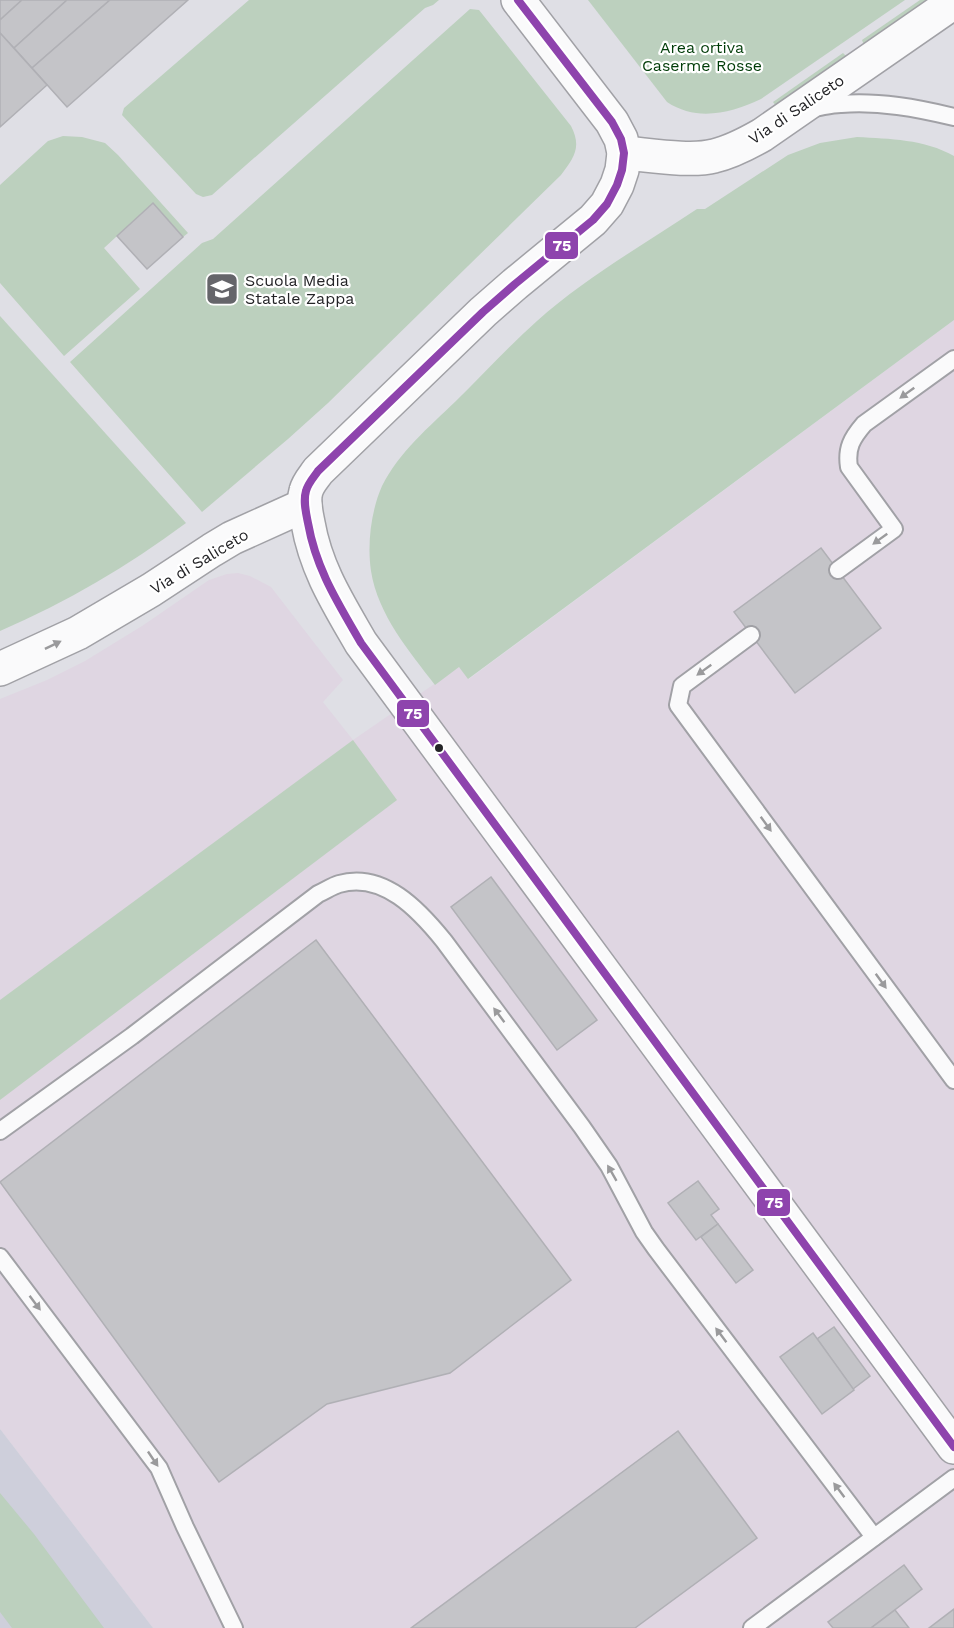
<svg xmlns="http://www.w3.org/2000/svg" width="954" height="1628" font-family="'Work Sans',sans-serif">
<style>
.industrial{fill:#dfd6e2}
.built{fill:#cecfdb}
.green{fill:#bcd0be}
.building{fill:#c4c4c8;stroke:#b0b0b5;stroke-width:1.5}
.lines{fill:none;stroke-linecap:round;stroke-linejoin:round}
.service-casing{stroke:#a1a1a6;stroke-width:20}
.minor-casing{stroke:#a1a1a6;stroke-width:36}
.service{stroke:#fafafb;stroke-width:16}
.minor{stroke:#fafafb;stroke-width:33}
.bus-1-casing{stroke:#fff;stroke-width:12}
.bus-1{stroke:#8e44ad;stroke-width:8}
.oneway{fill:#9a9a9c}
.bus-dot{fill:#242427;stroke:#fff;stroke-width:2}
.labels{text-anchor:middle;stroke-width:4.5;stroke-linejoin:round;paint-order:stroke}
.park-label{font-size:16px;fill:#003c08;stroke:#fff}
.street-label{font-size:16px;fill:#242427;stroke:#fff}
.poi-label{font-size:16px;fill:#242427;stroke:#fff;text-anchor:start}
.line-badge{stroke:#fff;stroke-width:2}
.badge-label{font-size:16px;text-anchor:middle;font-weight:bold;fill:#fff}
</style>
<rect width="100%" height="100%" fill="#dfdfe5"/>
<polygon class="industrial" points="954,320 954,1628 153,1628 0,1429 0,699 47,680 85,661 142,626 209,580 227,574 238,573 250,576 271,587 343,680 323,702 353,740 459,667 469,679"/>
<polygon class="built" points="0,1429 153,1628 0,1628"/>
<g class="green">
<polygon points="249,0 439,0 433,5 425,8 212,195 203,197 196,194 122,115 124,108"/>
<path d="M588,0H905L761,99C731,113 697,122 667,102Z"/>
<polygon points="920,0 929,0 864,45 862,40"/>
<path d="M470,9L479,10L571,126C582,147 574,158 561,175L328,403L288,439L202,512L70,362L202,243L213,239Z"/>
<polygon points="843,53 847,57 776,106 773,102"/>
<polygon points="63,136 82,137 105,143 118,155 188,233 183,237 153,203 104,248 140,289 64,356 0,283 0,185 48,141"/>
<path d="M857,137C890,139 924,139 954,156V320L468,679L459,667L435,685C409,651 378,615 371,571C367,544 371,511 382,486C399,452 429,427 456,401C483,374 509,346 537,321C585,278 643,245 697,209H705L788,155L820,143Z"/>
<path d="M0,316L186,523C128,566 67,602 0,631Z"/>
<polygon points="353,740 397,800 0,1100 0,1000"/>
<polygon points="0,1493 34,1534 104,1628 12,1628 0,1612"/>
</g>
<g class="building">
<polygon points="0,0 22,0 0,20"/>
<polygon points="22,0 67,0 14,48 0,33 0,20"/>
<polygon points="67,0 110,0 32,68 14,48"/>
<polygon points="110,0 188,0 67,107 32,68"/>
<polygon points="0,33 47,85 0,127"/>
<polygon points="153,203 183,237 147,269 117,236"/>
<polygon points="821,548 881,628 795,693 734,612"/>
<polygon points="491,877 597,1020 557,1050 451,907"/>
<polygon points="316,940 571,1280 450,1373 327,1404 219,1482 0,1182"/>
<polygon points="698,1181 719,1209 711,1215 718,1224 696,1240 668,1203"/>
<polygon points="718,1224 753,1270 736,1283 701,1237"/>
<polygon points="834,1327 870,1376 853,1389 817,1339"/>
<polygon points="813,1333 854,1390 822,1414 780,1357"/>
<polygon points="678,1431 757,1538 635,1628 411,1628"/>
<polygon points="904,1565 922,1589 871,1628 833,1628 828,1622"/>
<polygon points="954,1609 954,1628 929,1628"/>
<polygon points="895,1610 909,1628 871,1628"/>
</g>
<g class="lines">
<defs>
<g id="service">
<path d="M813,108C822,107 831,104 841,104C879,101 917,108 954,117"/>
<path d="M838,570L894,529L849,467C846,448 852,438 864,424L954,359"/>
<polyline points="751,635 682,686 678,705 954,1080"/>
<path d="M0,1131L132,1036L318,894C325,891 332,886 339,884C383,871 419,910 444,941L582,1127L609,1166L644,1232L656,1249L874,1537"/>
<polyline points="0,1257 159,1468 185,1527 234,1628"/>
<polyline points="752,1628 954,1478"/>
</g>
<g id="minor">
<path d="M518,0L612,122L621,139L624,153L622,170L617,185L607,204L593,220L515,284L483,312L318,471C314,477 308,483 306,491C303,501 306,513 308,523C316,569 338,603 361,643L954,1447"/>
<path d="M624,153C649,155 691,162 714,156C731,152 748,143 762,135L954,2"/>
<polyline points="0,669 78,633 151,590 212,550 232,538 305,505"/>
</g>
</defs>
<use href="#service" class="service-casing"/>
<use href="#minor" class="minor-casing"/>
<use href="#service" class="service"/>
<use href="#minor" class="minor"/>
<defs>
<path id="bus-1" d="M518,0L612,122L621,139L624,153L622,170L617,185L607,204L593,220L515,284L483,312L318,471C314,477 308,483 306,491C303,501 306,513 308,523C316,569 338,603 361,643L954,1447"/>
</defs>
<use href="#bus-1" class="bus-1-casing"/>
<use href="#bus-1" class="bus-1"/>
</g>
<defs><path id="oneway-solid" d="M-6-.8H1V-3.2L6.5 0L1 3.2V.8H-6Z" transform="scale(1.5)"/></defs>
<g class="oneway">
<use href="#oneway-solid" transform="translate(907 393) rotate(144)"/>
<use href="#oneway-solid" transform="translate(880 539) rotate(144)"/>
<use href="#oneway-solid" transform="translate(53 645) rotate(-26)"/>
<use href="#oneway-solid" transform="translate(704 670) rotate(144)"/>
<use href="#oneway-solid" transform="translate(766 824) rotate(54)"/>
<use href="#oneway-solid" transform="translate(881 981) rotate(54)"/>
<use href="#oneway-solid" transform="translate(499 1015) rotate(-127)"/>
<use href="#oneway-solid" transform="translate(612 1173) rotate(-120)"/>
<use href="#oneway-solid" transform="translate(35 1303) rotate(53)"/>
<use href="#oneway-solid" transform="translate(721 1335) rotate(-127)"/>
<use href="#oneway-solid" transform="translate(153 1459) rotate(56)"/>
<use href="#oneway-solid" transform="translate(839 1490) rotate(-127)"/>
</g>
<defs>
<symbol id="school-square" viewBox="-11 -11 22 22"><rect x="-9" y="-9" width="18" height="18" rx="4" fill="#65656a" stroke="#fff"/><path d="M0-5L7-2L0 1L-7-2ZM-4 1L0 2.5L4 1V4Q0 6-4 4Z" fill="#fff"/></symbol>
</defs>
<g fill-rule="evenodd">
<use href="#school-square" x="203" y="270" width="38" height="38"/>
</g>
<circle class="bus-dot" cx="439" cy="748" r="5"/>
<g class="labels">
<g class="park-label">
<text x="702" y="53">Area ortiva<tspan x="702" dy="18">Caserme Rosse</tspan></text>
</g>
<g class="street-label">
<text transform="translate(796 109) rotate(-34)" y="6">Via di Saliceto</text>
<text transform="translate(199 561) rotate(-31)" y="6">Via di Saliceto</text>
</g>
<g class="poi-label">
<text x="245" y="286">Scuola Media<tspan x="245" dy="18">Statale Zappa</tspan></text>
</g>
</g>
<g class="line-badge">
<rect x="544" y="231" width="35" height="29" rx="6" fill="#8e44ad"/>
<rect x="396" y="699" width="34" height="29" rx="6" fill="#8e44ad"/>
<rect x="756" y="1188" width="35" height="29" rx="6" fill="#8e44ad"/>
</g>
<g class="badge-label">
<text x="562" y="251">75</text>
<text x="413" y="719">75</text>
<text x="774" y="1208">75</text>
</g>
</svg>
